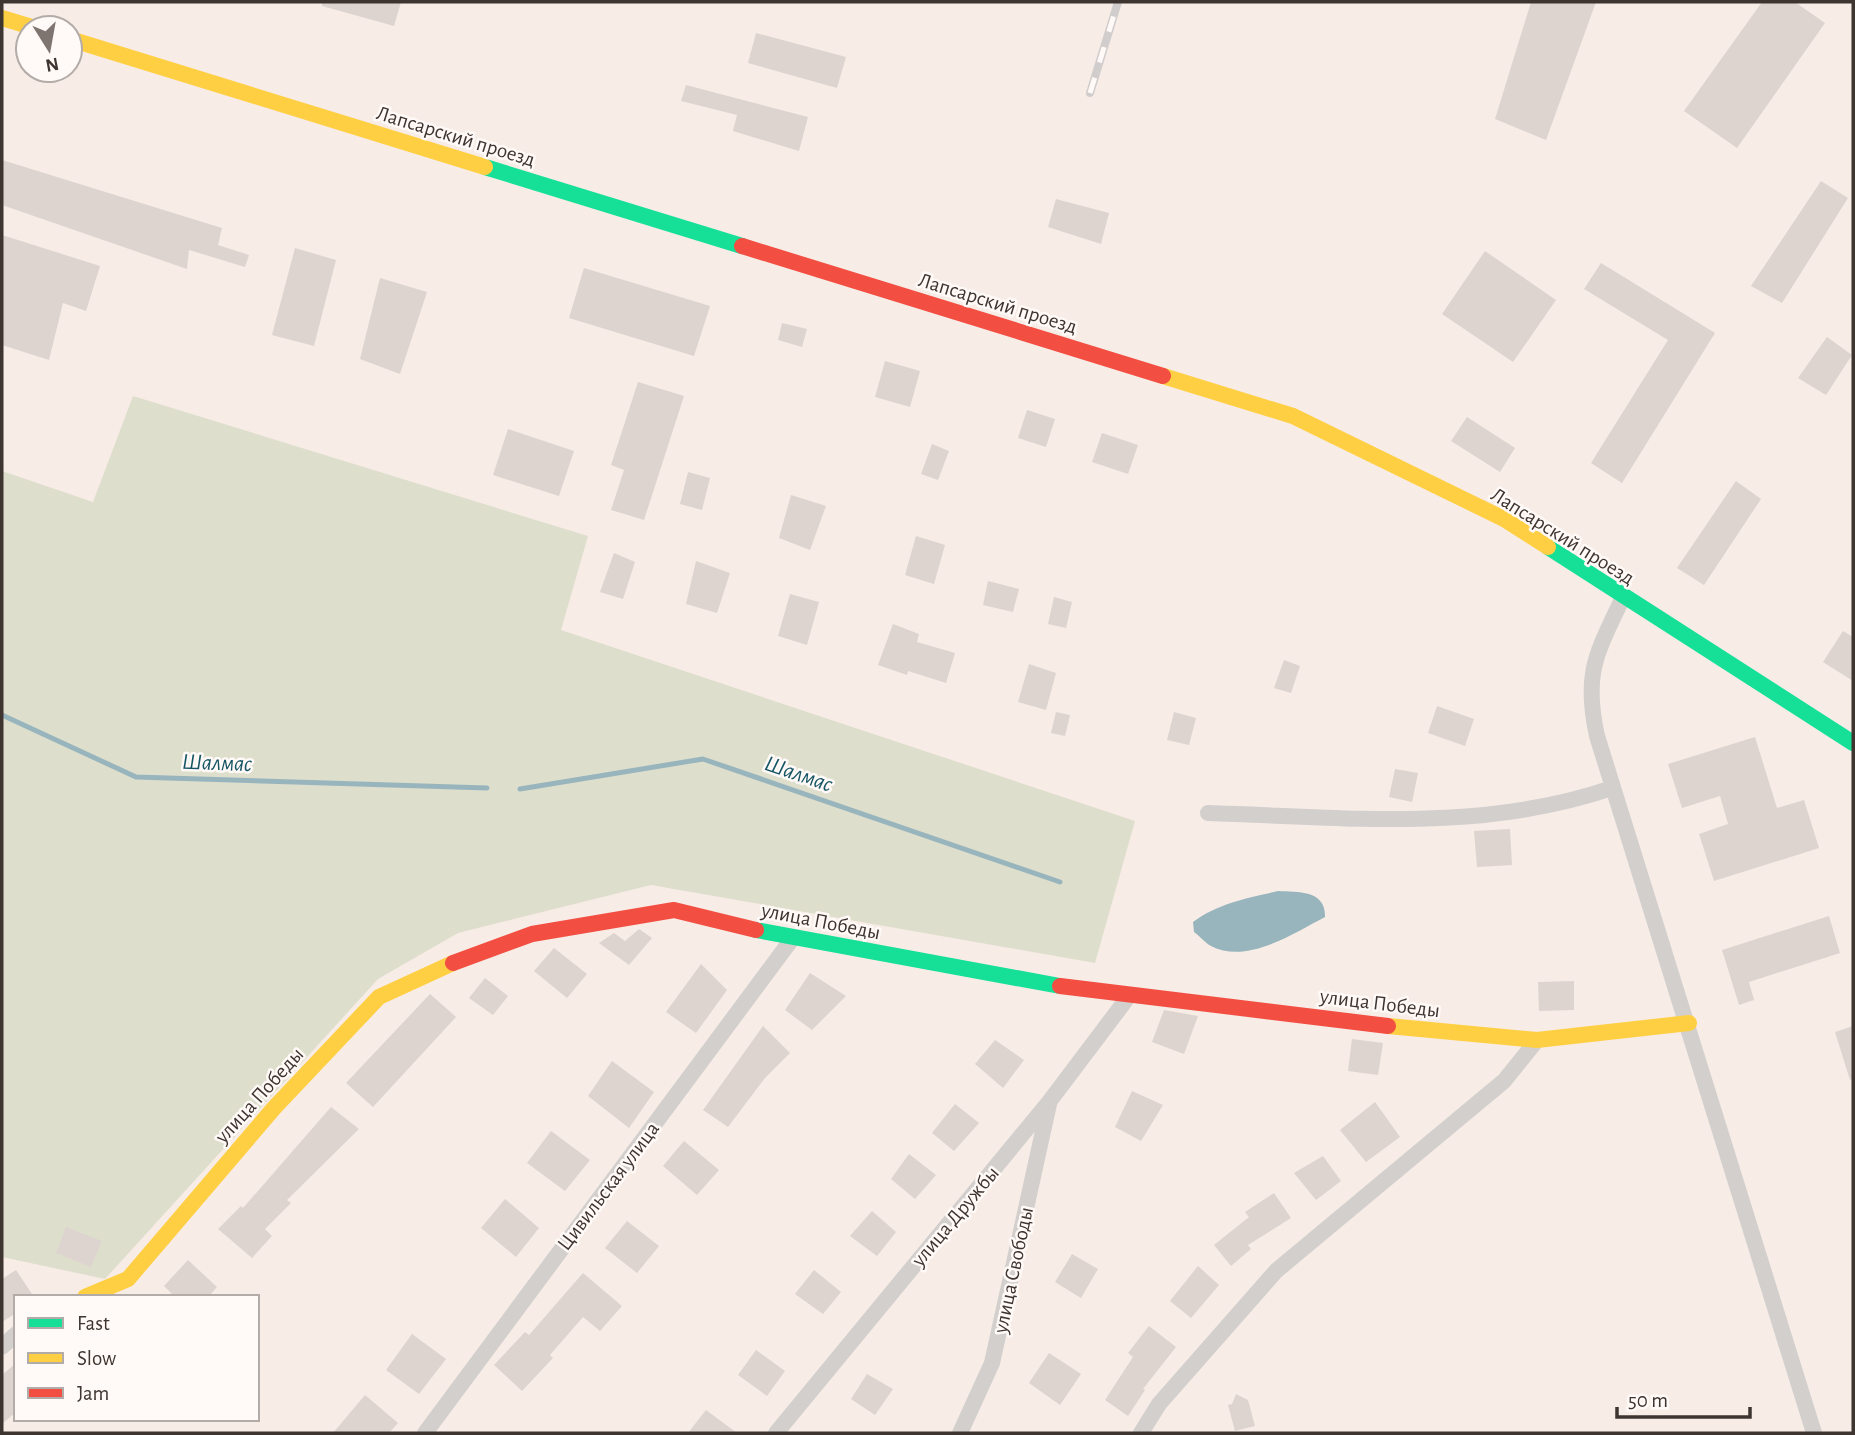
<svg xmlns="http://www.w3.org/2000/svg" width="1855" height="1435" font-family="'Alegreya Sans',sans-serif">
<style>
.green{fill:#dedecc}
.water{fill:#98b5bd}
.lines{fill:none;stroke-linecap:round;stroke-linejoin:round}
.stream{stroke:#98b5bd;stroke-width:5}
.building{fill:#ded4cf}
.street{stroke:#d2cfcd;stroke-width:16}
.fast{stroke:#16e098;stroke-width:16}
.slow{stroke:#ffcf43;stroke-width:16}
.jam{stroke:#f24e42;stroke-width:16}
.rail-casing{stroke:#d1cdcc;stroke-width:8}
.rail{stroke:#fffaf7;stroke-width:5;stroke-dasharray:16;stroke-linecap:butt}
.labels{text-anchor:middle;stroke-width:5;stroke-linejoin:round;paint-order:stroke}
.street-label{font-size:21px;fill:#3f3530;stroke:#fffaf7}
.water-label{font-size:23px;font-style:italic;fill:#165565;stroke:#fffaf7}
</style>
<rect width="100%" height="100%" fill="#f7ece6"/>
<polygon class="green" points="133,396 588,536 561,630 1135,821 1095,963 651,885 458,933 378,979 105,1279 2,1257 2,471 93,502"/>
<path class="water" d="M1278,891C1298,892 1326,890 1325,917C1294,933 1247,965 1211,946C1205,943 1200,936 1194,932L1193,922C1218,903 1248,898 1278,891Z"/>
<g class="lines">
<g class="stream">
<polyline points="2,715 136,777 487,788"/>
<polyline points="520,789 703,759 1060,882"/>
</g>
</g>
<g class="building">
<polygon points="322,2 401,2 394,26 322,6"/>
<polygon points="1531,2 1596,2 1546,140 1495,119"/>
<polygon points="1762,2 1795,2 1825,23 1737,148 1684,111"/>
<polygon points="756,33 846,57 837,88 748,63"/>
<polygon points="686,85 808,117 799,151 733,131 737,115 681,101"/>
<polygon points="2,160 222,228 218,245 249,255 245,267 189,250 187,269 2,205"/>
<polygon points="1821,181 1848,198 1782,303 1751,286"/>
<polygon points="1056,199 1109,213 1101,244 1048,227"/>
<polygon points="2,235 100,266 86,311 63,303 49,360 2,345"/>
<polygon points="295,248 336,260 314,346 272,335"/>
<polygon points="1485,251 1556,300 1513,362 1442,314"/>
<polygon points="1601,263 1715,333 1622,483 1591,463 1668,340 1584,289"/>
<polygon points="584,268 710,306 694,356 569,318"/>
<polygon points="380,278 427,292 400,374 360,359"/>
<polygon points="782,323 807,329 802,347 778,340"/>
<polygon points="1827,337 1852,355 1826,395 1798,378"/>
<polygon points="885,361 920,371 910,407 875,397"/>
<polygon points="638,382 684,396 644,520 611,510 624,470 611,465"/>
<polygon points="1027,410 1055,419 1046,447 1018,438"/>
<polygon points="1467,417 1515,448 1500,472 1451,441"/>
<polygon points="508,429 574,451 559,496 493,475"/>
<polygon points="1102,433 1138,445 1128,474 1092,462"/>
<polygon points="932,444 949,451 938,480 921,474"/>
<polygon points="688,472 710,478 702,510 680,504"/>
<polygon points="1736,481 1761,499 1704,585 1677,568"/>
<polygon points="791,495 826,506 810,550 779,538"/>
<polygon points="916,536 945,545 934,584 905,575"/>
<polygon points="614,553 635,562 623,599 600,592"/>
<polygon points="696,561 730,573 717,613 686,604"/>
<polygon points="988,581 1019,589 1013,612 983,605"/>
<polygon points="790,594 819,602 807,645 778,636"/>
<polygon points="1054,597 1072,602 1066,628 1048,624"/>
<polygon points="893,624 919,634 917,642 955,653 946,683 908,671 907,675 878,665"/>
<polygon points="1843,631 1853,637 1853,681 1823,662"/>
<polygon points="1284,660 1300,666 1291,693 1274,688"/>
<polygon points="1029,664 1056,673 1046,710 1018,702"/>
<polygon points="1437,706 1474,719 1465,746 1428,733"/>
<polygon points="1056,712 1070,715 1065,736 1051,733"/>
<polygon points="1174,712 1196,718 1189,745 1167,740"/>
<polygon points="1755,737 1777,808 1804,800 1819,848 1714,881 1699,834 1728,824 1720,796 1682,808 1668,764"/>
<polygon points="1395,769 1418,773 1412,802 1389,797"/>
<polygon points="1510,829 1512,865 1477,867 1474,831"/>
<polygon points="1829,916 1840,953 1749,982 1754,1000 1739,1005 1722,950"/>
<polygon points="639,929 652,938 629,965 599,943 614,933 625,941"/>
<polygon points="554,948 587,974 567,998 534,971"/>
<polygon points="701,964 727,990 696,1033 666,1012"/>
<polygon points="810,973 846,996 812,1030 785,1010"/>
<polygon points="485,978 508,996 493,1015 469,998"/>
<polygon points="1574,981 1574,1010 1539,1011 1538,982"/>
<polygon points="430,994 456,1017 373,1107 346,1083"/>
<polygon points="1164,1010 1198,1016 1184,1054 1152,1042"/>
<polygon points="763,1026 790,1053 765,1078 728,1127 703,1110"/>
<polygon points="1853,1026 1853,1079 1850,1080 1835,1032"/>
<polygon points="1352,1039 1383,1043 1378,1075 1348,1071"/>
<polygon points="995,1040 1024,1060 1003,1088 975,1064"/>
<polygon points="612,1061 654,1092 629,1128 588,1096"/>
<polygon points="1132,1091 1163,1105 1141,1141 1115,1127"/>
<polygon points="1375,1102 1400,1137 1366,1162 1340,1130"/>
<polygon points="955,1104 979,1123 954,1151 932,1133"/>
<polygon points="331,1107 359,1129 287,1200 291,1203 265,1229 272,1236 252,1258 218,1229 241,1206 243,1208"/>
<polygon points="551,1131 590,1160 565,1191 527,1163"/>
<polygon points="684,1141 719,1170 697,1195 663,1166"/>
<polygon points="909,1154 936,1175 915,1199 891,1179"/>
<polygon points="1323,1156 1341,1181 1316,1200 1294,1173"/>
<polygon points="1274,1193 1291,1218 1248,1245 1251,1249 1231,1266 1214,1245 1249,1217 1245,1212"/>
<polygon points="505,1199 539,1228 516,1257 481,1228"/>
<polygon points="872,1211 896,1232 877,1256 850,1236"/>
<polygon points="627,1221 659,1246 637,1273 605,1248"/>
<polygon points="66,1227 102,1241 91,1267 56,1253"/>
<polygon points="1072,1254 1098,1269 1081,1298 1055,1282"/>
<polygon points="188,1260 217,1287 208,1297 175,1297 164,1286"/>
<polygon points="1198,1266 1219,1285 1191,1318 1170,1301"/>
<polygon points="16,1270 34,1297 16,1297 16,1313 2,1322 2,1279"/>
<polygon points="814,1270 841,1292 823,1314 795,1294"/>
<polygon points="583,1273 622,1306 600,1331 583,1317 550,1355 553,1358 522,1391 494,1365 525,1332 529,1335"/>
<polygon points="1149,1326 1176,1347 1143,1389 1145,1390 1128,1416 1105,1400 1133,1357 1128,1353"/>
<polygon points="412,1334 446,1359 419,1394 386,1370"/>
<polygon points="756,1350 785,1371 767,1396 738,1375"/>
<polygon points="1049,1353 1081,1374 1060,1405 1029,1383"/>
<polygon points="16,1363 16,1412 2,1424 2,1375"/>
<polygon points="867,1374 893,1389 875,1415 851,1399"/>
<polygon points="1236,1394 1248,1400 1255,1426 1235,1431 1228,1405 1232,1404"/>
<polygon points="365,1395 398,1423 389,1433 333,1433"/>
<polygon points="706,1410 737,1433 688,1433"/>
</g>
<g class="lines">
<g class="street">
<path d="M1623,597C1597,653 1583,672 1597,736L1814,1433"/>
<path d="M1208,813C1345,817 1480,833 1612,788"/>
<polyline points="2,1347 16,1334"/>
<polyline points="425,1433 792,939"/>
<polyline points="776,1433 1049,1102 1129,996"/>
<polyline points="960,1433 992,1363 1049,1104"/>
<polyline points="1141,1433 1159,1404 1276,1271 1504,1081 1537,1040"/>
</g>
<g class="fast">
<polyline points="485,167 742,246"/>
<polyline points="1548,547 1853,743"/>
<polyline points="756,930 1060,986"/>
</g>
<g class="slow">
<polyline points="2,18 35,28"/>
<polyline points="70,39 485,167"/>
<polyline points="1163,376 1293,416 1504,519 1548,547"/>
<polyline points="1388,1026 1537,1040 1689,1023"/>
<polyline points="85,1297 128,1279 274,1108 379,997 453,963"/>
</g>
<g class="jam">
<polyline points="742,246 1163,376"/>
<polyline points="453,963 532,934 674,910 756,930"/>
<polyline points="1060,986 1388,1026"/>
</g>
<defs>
<polyline id="rail" points="1090,93 1118,2"/>
</defs>
<use href="#rail" class="rail-casing"/>
<use href="#rail" class="rail"/>
</g>
<g class="labels">
<g class="street-label">
<text transform="translate(456 136) rotate(17)" y="7">Лапсарский проезд</text>
<text transform="translate(998 303) rotate(17)" y="7">Лапсарский проезд</text>
<text transform="translate(1563 536) rotate(32)" y="7">Лапсарский проезд</text>
<text transform="translate(821 921) rotate(11)" y="7">улица Победы</text>
<text transform="translate(1380 1003) rotate(7)" y="7">улица Победы</text>
<text transform="translate(259 1095) rotate(-48)" y="7">улица Победы</text>
<text transform="translate(608 1186) rotate(-53)" y="7">Цивильская улица</text>
<text transform="translate(955 1216) rotate(-50)" y="7">улица Дружбы</text>
<text transform="translate(1013 1270) rotate(-78)" y="7">улица Свободы</text>
</g>
<g class="water-label">
<text transform="translate(217 762) rotate(2)" y="8">Шалмас</text>
<text transform="translate(799 773) rotate(19)" y="8">Шалмас</text>
</g>
</g>
<rect width="1855" height="1435" fill="none" stroke="#3f3530" stroke-width="7"/>
<rect x="14" y="1295" width="245" height="126" fill="#fffaf7" stroke="#b2aba7" stroke-width="2"/>
<rect x="28" y="1318" width="35" height="10" fill="#16e098" stroke="#b2aba7" stroke-width="2"/>
<text x="77" y="1330" font-size="21" fill="#3f3530">Fast</text>
<rect x="28" y="1353" width="35" height="10" fill="#ffcf43" stroke="#b2aba7" stroke-width="2"/>
<text x="77" y="1365" font-size="21" fill="#3f3530">Slow</text>
<rect x="28" y="1388" width="35" height="10" fill="#f24e42" stroke="#b2aba7" stroke-width="2"/>
<text x="77" y="1400" font-size="21" fill="#3f3530">Jam</text>
<g transform="translate(49 49) rotate(169)"><circle r="33" fill="#fffaf7" stroke="#b2aba7" stroke-width="2"/>
<path d="M0-5L12 26L0 18L-12 26Z" fill="#7f7570"/>
<text y="-10" font-size="19" font-weight="bold" text-anchor="middle" fill="#3f3530">N</text>
</g>
<path d="M1617 1407v10h133v-10" fill="none" stroke="#3f3530" stroke-width="3.5"/>
<text x="1628" y="1407" font-size="21" fill="#3f3530" stroke="#fffaf7" stroke-width="5" paint-order="stroke">50 m</text>
</svg>
